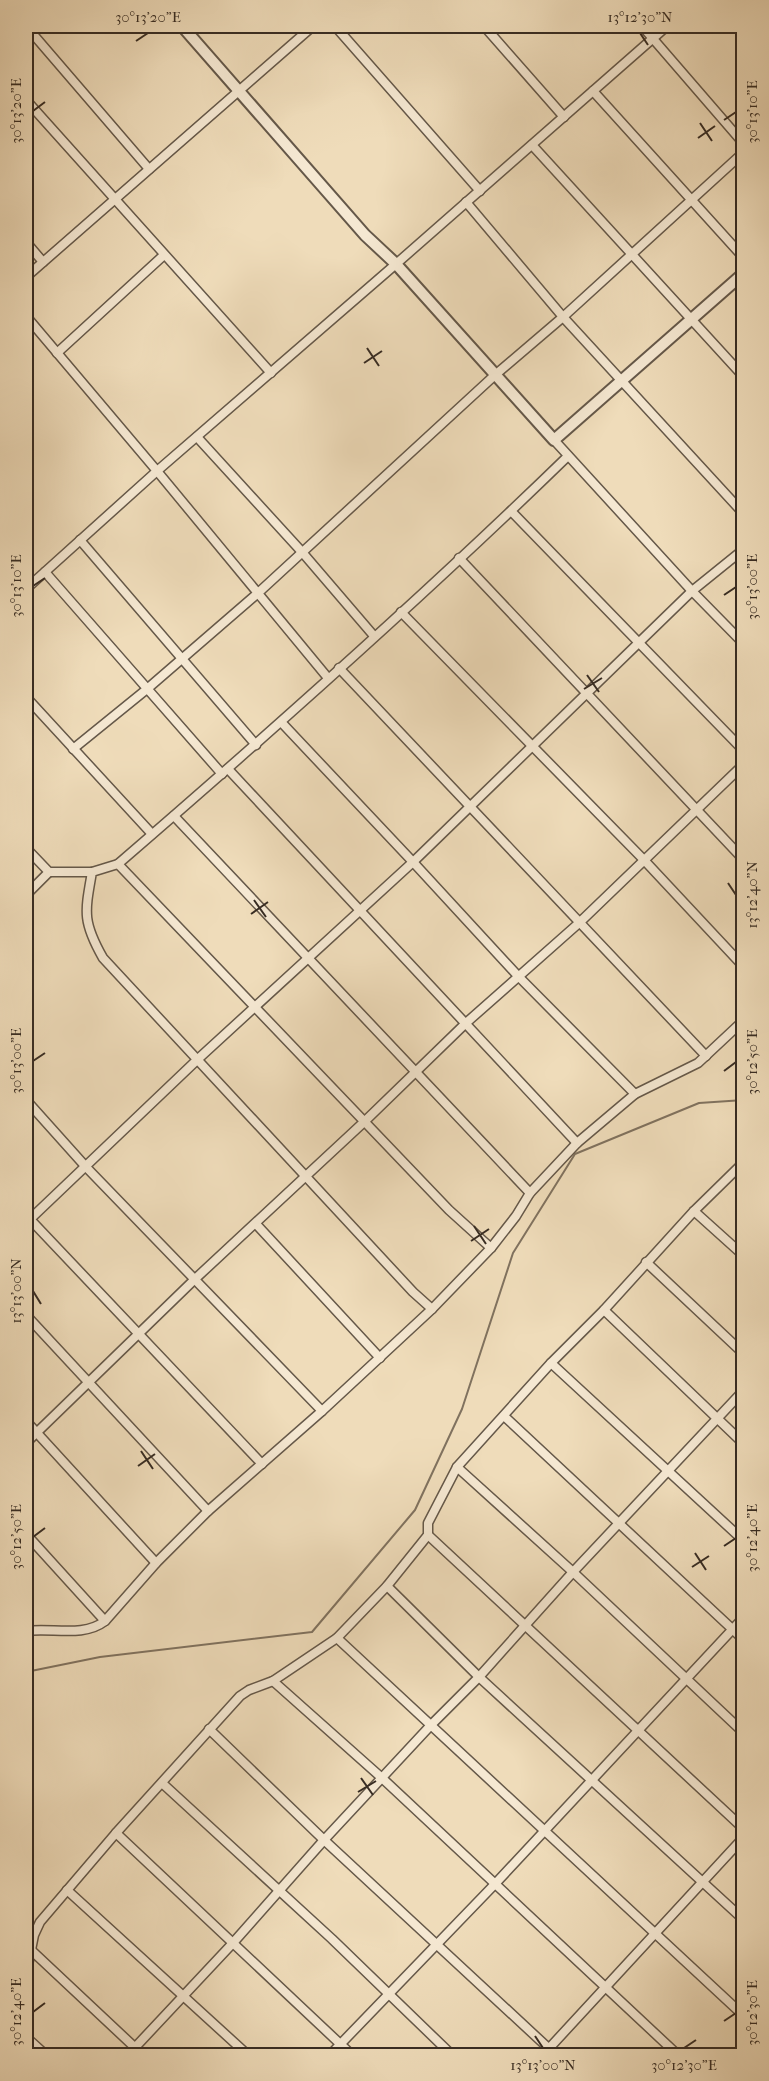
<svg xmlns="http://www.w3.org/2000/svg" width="769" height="2081" font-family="'IM FELL French Canon',serif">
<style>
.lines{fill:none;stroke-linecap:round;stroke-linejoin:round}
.stream{stroke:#80725f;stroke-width:2}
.minor-casing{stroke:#655849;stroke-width:11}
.tertiary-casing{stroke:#655849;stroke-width:14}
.minor{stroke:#f5e8d2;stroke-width:8}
.tertiary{stroke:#f5e8d2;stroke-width:10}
.ticks{fill:none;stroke:#372c23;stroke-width:2}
.neatline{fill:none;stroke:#372c23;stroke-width:2}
.ticks-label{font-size:15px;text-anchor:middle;fill:#372c23}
</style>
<rect width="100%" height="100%" fill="#efdcba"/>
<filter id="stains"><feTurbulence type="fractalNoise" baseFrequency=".00333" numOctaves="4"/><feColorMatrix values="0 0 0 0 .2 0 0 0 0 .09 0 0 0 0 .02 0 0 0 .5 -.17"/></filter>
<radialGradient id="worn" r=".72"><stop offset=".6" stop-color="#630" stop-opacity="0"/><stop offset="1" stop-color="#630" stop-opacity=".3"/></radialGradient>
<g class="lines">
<polyline class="stream" points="26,1672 100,1657 312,1632 415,1510 462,1409 513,1253 575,1154 699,1103 744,1100"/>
<defs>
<g id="minor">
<polyline points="26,26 149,169"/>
<polyline points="335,26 480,191"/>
<polyline points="484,26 564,117"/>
<polyline points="642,26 744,144"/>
<polyline points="593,91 744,258"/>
<polyline points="26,100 271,373"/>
<polyline points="532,145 744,377"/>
<polyline points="466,202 563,317 744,514"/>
<polyline points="26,242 43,262"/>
<polyline points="26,277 313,26"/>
<polyline points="26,316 157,471 328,678"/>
<polyline points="57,353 164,255"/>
<polyline points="197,437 302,552 374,636"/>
<polyline points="554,440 692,591 744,644"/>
<polyline points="511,511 744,751"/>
<polyline points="80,540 256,745"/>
<polyline points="459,558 744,860"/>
<polyline points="45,572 222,774"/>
<polyline points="26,589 157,471 396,264 667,26"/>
<polyline points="401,612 644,860 744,967"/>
<polyline points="339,668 706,1056"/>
<polyline points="26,697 152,834"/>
<polyline points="282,723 413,862 518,976 635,1094"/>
<polyline points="73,749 147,689 258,593 495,375 563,317 744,152"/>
<polyline points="228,769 577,1143"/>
<polyline points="174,816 530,1193"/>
<polyline points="26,848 49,872 92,872"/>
<polyline points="118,864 449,1210 491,1248"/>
<polyline points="26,895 49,872"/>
<polyline points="26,1100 86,1167 322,1411"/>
<polyline points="694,1211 744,1256"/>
<polyline points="26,1215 262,1464"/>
<polyline points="26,1223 198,1059 413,862 692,591 744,549"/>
<polyline points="256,1224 380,1358"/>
<polyline points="646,1262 744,1354"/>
<path d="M432,1309L413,1292L103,958C82,921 85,912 92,872L118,864C271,732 423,597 568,456"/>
<polyline points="604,1310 744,1444"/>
<polyline points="26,1315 208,1511"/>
<polyline points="551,1363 744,1541"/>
<polyline points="504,1416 744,1640"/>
<polyline points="26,1421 156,1563"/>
<polyline points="26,1443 195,1279 364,1122 466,1023 579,923 744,764"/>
<polyline points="457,1467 573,1572 744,1733"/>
<polyline points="26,1534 105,1621"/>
<polyline points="428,1535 744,1829"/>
<polyline points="387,1586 479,1677 744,1920"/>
<path d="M26,1631C51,1627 83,1638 105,1621L156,1563L208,1511L322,1411L432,1309L491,1248L516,1216L530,1193L577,1143L635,1094L698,1063L744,1020"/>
<polyline points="337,1638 744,2016"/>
<polyline points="273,1681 382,1778 679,2056"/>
<polyline points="209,1729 324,1840 557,2056"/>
<polyline points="162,1783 332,1939 453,2056"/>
<polyline points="116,1833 353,2056"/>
<polyline points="67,1890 249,2056"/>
<polyline points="31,1950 144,2056"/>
<polyline points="26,1975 34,1935 40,1922 116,1833 240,1696 249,1690 273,1681 337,1638 387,1586 428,1535 428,1523 457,1467 551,1363 604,1310 694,1211 744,1162"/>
<polyline points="26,2037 47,2056"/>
<polyline points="127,2056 232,1944 324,1840 431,1725 479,1677 573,1572 744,1390"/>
<polyline points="329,2056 494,1885 744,1617"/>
<polyline points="542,2056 744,1837"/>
</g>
<polyline id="tertiary" points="182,26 365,235 396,264 554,440 744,273"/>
</defs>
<use href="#minor" class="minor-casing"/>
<use href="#tertiary" class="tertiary-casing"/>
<use href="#minor" class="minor"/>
<use href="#tertiary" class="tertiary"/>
</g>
<path class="ticks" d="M640,33L648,45M136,41L148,33M33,111L45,102M724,120L736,112M700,123L712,141M698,138L715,126M367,348L379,366M364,363L382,351M33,586L45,578M724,595L736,587M587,675L599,692M584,689L602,678M728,883L736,895M254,900L266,917M251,914L268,902M33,1061L45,1053M724,1071L736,1062M474,1226L486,1244M471,1241L489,1229M33,1291L41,1304M141,1451L153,1469M138,1466L155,1454M33,1537L45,1528M724,1546L736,1538M695,1553L706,1570M692,1567L709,1556M361,1778L373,1795M358,1792L376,1781M33,2012L45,2003M724,2021L736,2013M535,2036L543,2048M684,2048L696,2040"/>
<rect width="769" height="2081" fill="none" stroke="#efdcba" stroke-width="66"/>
<rect x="33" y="33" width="703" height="2015" class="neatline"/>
<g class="ticks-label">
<text x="148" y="22">30°13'20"E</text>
<text x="640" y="22">13°12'30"N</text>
<text transform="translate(16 111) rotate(-90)" y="5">30°13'20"E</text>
<text transform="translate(752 112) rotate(-90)" y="5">30°13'10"E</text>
<text transform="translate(16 586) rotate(-90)" y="5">30°13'10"E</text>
<text transform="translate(752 587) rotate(-90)" y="5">30°13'00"E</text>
<text transform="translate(752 895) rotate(-90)" y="5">13°12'40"N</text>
<text transform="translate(16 1061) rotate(-90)" y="5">30°13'00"E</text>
<text transform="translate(752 1062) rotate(-90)" y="5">30°12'50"E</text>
<text transform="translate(16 1291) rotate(-90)" y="5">13°13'00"N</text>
<text transform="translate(16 1537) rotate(-90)" y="5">30°12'50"E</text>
<text transform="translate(752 1538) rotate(-90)" y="5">30°12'40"E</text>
<text transform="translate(16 2012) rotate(-90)" y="5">30°12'40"E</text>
<text transform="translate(752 2013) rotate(-90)" y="5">30°12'30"E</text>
<text x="543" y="2070">13°13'00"N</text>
<text x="684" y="2070">30°12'30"E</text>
</g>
<rect width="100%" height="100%" filter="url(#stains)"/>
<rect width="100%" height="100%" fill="url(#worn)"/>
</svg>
